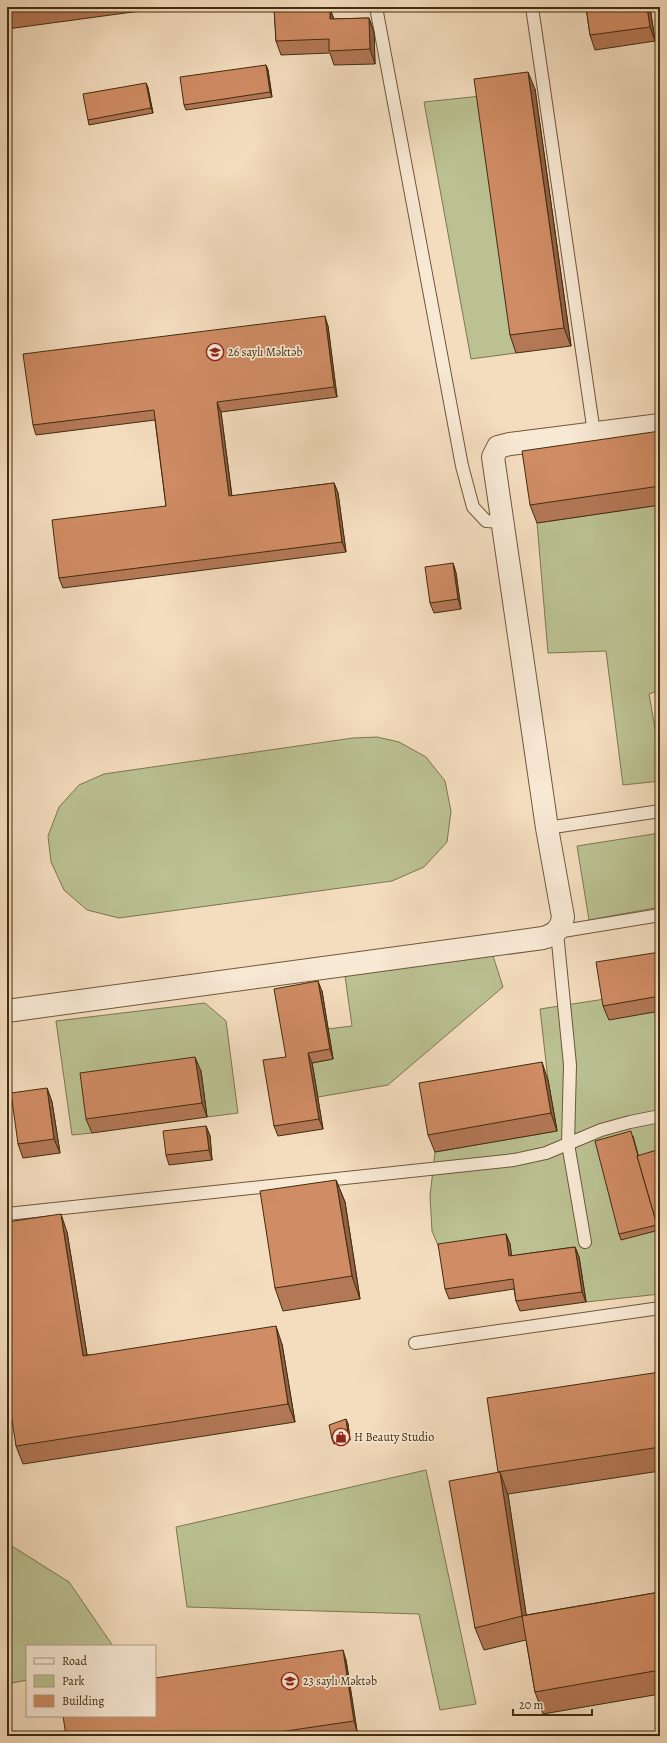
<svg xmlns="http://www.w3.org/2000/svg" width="667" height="1743" font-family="Alegreya,serif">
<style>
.green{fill:#bbc192;stroke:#7e7650}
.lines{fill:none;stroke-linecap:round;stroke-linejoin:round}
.service-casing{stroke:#6e583b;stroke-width:14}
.minor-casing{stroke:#6e583b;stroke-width:24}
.service{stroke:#f8e9d5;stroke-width:12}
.minor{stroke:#f8e9d5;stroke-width:22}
.wall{fill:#b37856;stroke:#422c0f}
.shaded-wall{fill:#926246;stroke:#422c0f}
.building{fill:#d08c64;stroke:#422c0f}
.labels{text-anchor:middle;stroke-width:3.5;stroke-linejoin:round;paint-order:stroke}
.poi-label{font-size:12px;fill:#422c0f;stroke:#f8e9d5;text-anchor:start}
</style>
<rect width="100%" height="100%" fill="#f4ddbf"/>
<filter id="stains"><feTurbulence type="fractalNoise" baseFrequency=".005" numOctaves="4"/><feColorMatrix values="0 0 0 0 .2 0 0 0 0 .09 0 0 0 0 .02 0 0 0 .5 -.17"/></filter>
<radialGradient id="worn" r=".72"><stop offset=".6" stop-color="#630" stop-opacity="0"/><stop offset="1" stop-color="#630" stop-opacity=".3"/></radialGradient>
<g class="green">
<polygon points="481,96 516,353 471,359 424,102"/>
<polygon points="660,505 660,690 649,694 660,757 660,781 623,785 606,651 548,653 537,523"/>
<polygon points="377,737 399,742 426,757 445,781 451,811 447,842 424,867 392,881 119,918 87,910 64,890 51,862 48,836 59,807 79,785 104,774 353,738"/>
<polygon points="660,833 660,907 589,920 577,846"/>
<polygon points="493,956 503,987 388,1085 318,1097 312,1063 333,1059 328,1029 352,1026 345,976"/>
<polygon points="605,999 660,1011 660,1294 586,1302 579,1257 513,1266 510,1244 442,1255 432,1231 430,1196 435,1152 557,1131 548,1080 540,1009"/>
<polygon points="205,1003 226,1021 238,1113 207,1117 200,1071 92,1133 72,1135 56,1021"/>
<polygon points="426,1470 476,1704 440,1710 419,1614 187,1607 176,1527"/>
<polygon points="7,1543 69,1582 113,1646 27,1646 27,1680 7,1684"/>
</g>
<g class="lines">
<defs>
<g id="service">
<polyline points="376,7 462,466 473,507 486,521 502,522"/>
<polyline points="532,7 594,433"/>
<polyline points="547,828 660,811"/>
<polyline points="7,1214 514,1160 546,1153 601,1130 630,1122 660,1116"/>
<polyline points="585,1242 568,1144 570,1065 557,932 660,915"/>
<polyline points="415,1343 660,1308"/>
</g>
<path id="minor" d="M7,1011L543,938C554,935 561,930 563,917L547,828L493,457L498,447L510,444L660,425"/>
</defs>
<use href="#service" class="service-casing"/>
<use href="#minor" class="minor-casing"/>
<use href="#service" class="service"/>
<use href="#minor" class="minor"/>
</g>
<g class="wall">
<polygon points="7,7 170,7 7,29"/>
<polygon points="274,7 319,7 319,9 330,9 334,19 369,18 374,32 375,64 334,65 330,53 281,55 276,41"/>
<polygon points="586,7 650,7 655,41 595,50 590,35"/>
<polygon points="266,65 268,70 272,97 186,110 184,105"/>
<polygon points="146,83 148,88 153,113 89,125 88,120"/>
<polygon points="535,89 571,346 516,353 510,335"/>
<polygon points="328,326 337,397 221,412 232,496 334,483 338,493 346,552 63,588 59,578 166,506 155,420 36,435 33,425"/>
<polygon points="660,431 660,505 537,523 530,505"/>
<polygon points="453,563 456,573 461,609 434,613 430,603"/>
<polygon points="660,952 660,1011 609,1020 603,1006"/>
<polygon points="322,991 333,1059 312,1063 323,1129 278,1136 274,1126 286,1057"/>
<polygon points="201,1071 207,1117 92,1133 86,1119"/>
<polygon points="548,1080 557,1131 435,1152 428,1135"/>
<polygon points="47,1088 52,1102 60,1153 23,1158 18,1144"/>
<polygon points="206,1126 210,1136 212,1160 169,1165 166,1155"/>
<polygon points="633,1136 659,1230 621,1240 619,1234"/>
<polygon points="336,1180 345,1202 360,1299 283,1311 275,1288"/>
<polygon points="67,1232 87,1355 282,1344 295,1422 23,1464 16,1446"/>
<polygon points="506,1234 510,1244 511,1256 575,1247 579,1257 586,1302 520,1311 516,1301 514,1289 449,1299 445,1289"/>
<polygon points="660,1372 660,1471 508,1494 526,1615 660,1592 660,1694 543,1714 535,1692 526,1640 484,1650 475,1628 498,1472"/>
<polygon points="346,1419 348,1424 350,1440 334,1444 332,1439"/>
<polygon points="346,1660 357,1731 322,1736 66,1736"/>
</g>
<g class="shaded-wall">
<polygon points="314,7 319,7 319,24 314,10"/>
<polygon points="647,7 650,7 655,41 650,27"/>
<polygon points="330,9 335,23 330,19"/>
<polygon points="369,18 374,32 375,64 370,49"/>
<polygon points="266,65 268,70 272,97 270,92"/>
<polygon points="528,72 535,89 571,346 564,328"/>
<polygon points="146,83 148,88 153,113 151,108"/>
<polygon points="325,316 328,326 337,397 334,387"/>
<polygon points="217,402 221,412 233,506 229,496"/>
<polygon points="334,483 338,493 346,552 342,542"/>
<polygon points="453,563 456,573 461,609 458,599"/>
<polygon points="318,981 322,991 333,1059 330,1049"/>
<polygon points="308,1053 312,1063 323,1129 319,1119"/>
<polygon points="195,1057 201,1071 207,1117 202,1103"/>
<polygon points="542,1062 548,1080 557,1131 551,1113"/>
<polygon points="47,1088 52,1102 60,1153 54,1139"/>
<polygon points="206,1126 210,1136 212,1160 209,1150"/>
<polygon points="336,1180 345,1202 360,1299 352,1276"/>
<polygon points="61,1214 67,1232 90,1373 83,1356"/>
<polygon points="506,1234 510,1244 513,1266 509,1256"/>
<polygon points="575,1247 579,1257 586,1302 582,1292"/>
<polygon points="276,1326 282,1344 295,1422 288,1404"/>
<polygon points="346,1419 348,1424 350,1440 348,1434"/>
<polygon points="500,1472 508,1495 530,1639 522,1616"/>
<polygon points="343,1650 346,1660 357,1731 354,1721"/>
</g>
<g class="building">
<polygon points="7,7 34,7 7,11"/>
<polygon points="274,7 314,7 314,10 330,9 330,19 369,18 370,49 329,51 329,39 276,41"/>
<polygon points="586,7 647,7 650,27 590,35"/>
<polygon points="266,65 270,92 184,105 180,77"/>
<polygon points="528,72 564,328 510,335 474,79"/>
<polygon points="146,83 151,108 88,120 83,94"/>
<polygon points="325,316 334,387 217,402 229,496 334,483 342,542 59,578 52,520 166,506 154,410 33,425 23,354"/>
<polygon points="660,431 660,486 530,505 522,451"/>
<polygon points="453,563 458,599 430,603 425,567"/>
<polygon points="660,952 660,996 603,1006 596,962"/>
<polygon points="318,981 330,1049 308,1053 319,1119 274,1126 263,1060 286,1057 274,989"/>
<polygon points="195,1057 202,1103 86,1119 80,1073"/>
<polygon points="542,1062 551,1113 428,1135 419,1083"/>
<polygon points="47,1088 54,1139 18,1144 11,1093"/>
<polygon points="206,1126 209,1150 166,1155 163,1131"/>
<polygon points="631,1131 638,1156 637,1156 657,1225 619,1234 595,1141"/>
<polygon points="660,1149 660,1235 637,1156"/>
<polygon points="336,1180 352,1276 275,1288 260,1191"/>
<polygon points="61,1214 83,1356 276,1326 288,1404 16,1446 7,1388 7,1222"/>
<polygon points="506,1234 509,1256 575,1247 582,1292 516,1301 513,1279 445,1289 438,1244"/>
<polygon points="660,1372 660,1447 498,1472 487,1398"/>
<polygon points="346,1419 348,1434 332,1439 329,1425"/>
<polygon points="500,1472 522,1616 660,1592 660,1670 535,1692 522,1616 475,1628 449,1481"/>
<polygon points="343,1650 354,1721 252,1736 66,1736 63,1716 155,1716 155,1678"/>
</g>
<defs>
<symbol id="school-ring" viewBox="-11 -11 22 22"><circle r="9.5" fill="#f8e9d5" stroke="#8f2418" stroke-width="1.5"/><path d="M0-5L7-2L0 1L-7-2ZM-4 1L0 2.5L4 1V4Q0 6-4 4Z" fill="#8f2418"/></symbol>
<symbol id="shop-ring" viewBox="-11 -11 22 22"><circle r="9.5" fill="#f8e9d5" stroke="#8f2418" stroke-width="1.5"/><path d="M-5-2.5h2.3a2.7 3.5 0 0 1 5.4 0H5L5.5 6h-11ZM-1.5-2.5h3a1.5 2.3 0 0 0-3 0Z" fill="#8f2418"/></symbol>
</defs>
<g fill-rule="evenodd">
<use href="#school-ring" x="205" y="342" width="20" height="20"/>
<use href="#shop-ring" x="331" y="1427" width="20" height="20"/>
<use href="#school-ring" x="280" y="1671" width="20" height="20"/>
</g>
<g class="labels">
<g class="poi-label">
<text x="228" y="356">26 saylı Məktəb</text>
<text x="354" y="1441">H Beauty Studio</text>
<text x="303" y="1685">23 saylı Məktəb</text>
</g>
</g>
<rect width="667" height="1743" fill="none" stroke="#f4ddbf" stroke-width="24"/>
<rect x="8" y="8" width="651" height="1727" fill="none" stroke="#422c0f" stroke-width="2"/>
<rect x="12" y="12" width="643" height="1719" fill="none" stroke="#422c0f"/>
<rect x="26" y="1645" width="130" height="72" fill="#f8e9d5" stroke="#af9d86"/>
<rect x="34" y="1658" width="20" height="6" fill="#f8e9d5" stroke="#af9d86"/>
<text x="62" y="1665" font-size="12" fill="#422c0f">Road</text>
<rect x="34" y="1675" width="20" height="12" fill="#bbc192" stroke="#af9d86"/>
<text x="62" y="1685" font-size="12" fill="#422c0f">Park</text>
<rect x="34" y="1695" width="20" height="12" fill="#d08c64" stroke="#af9d86"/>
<text x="62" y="1705" font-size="12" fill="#422c0f">Building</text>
<path d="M513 1709v6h79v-6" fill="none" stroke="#422c0f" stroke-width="2"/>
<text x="519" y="1709" font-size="12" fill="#422c0f" stroke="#f8e9d5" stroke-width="3" paint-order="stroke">20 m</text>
<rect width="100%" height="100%" filter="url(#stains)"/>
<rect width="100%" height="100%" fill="url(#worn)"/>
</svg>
